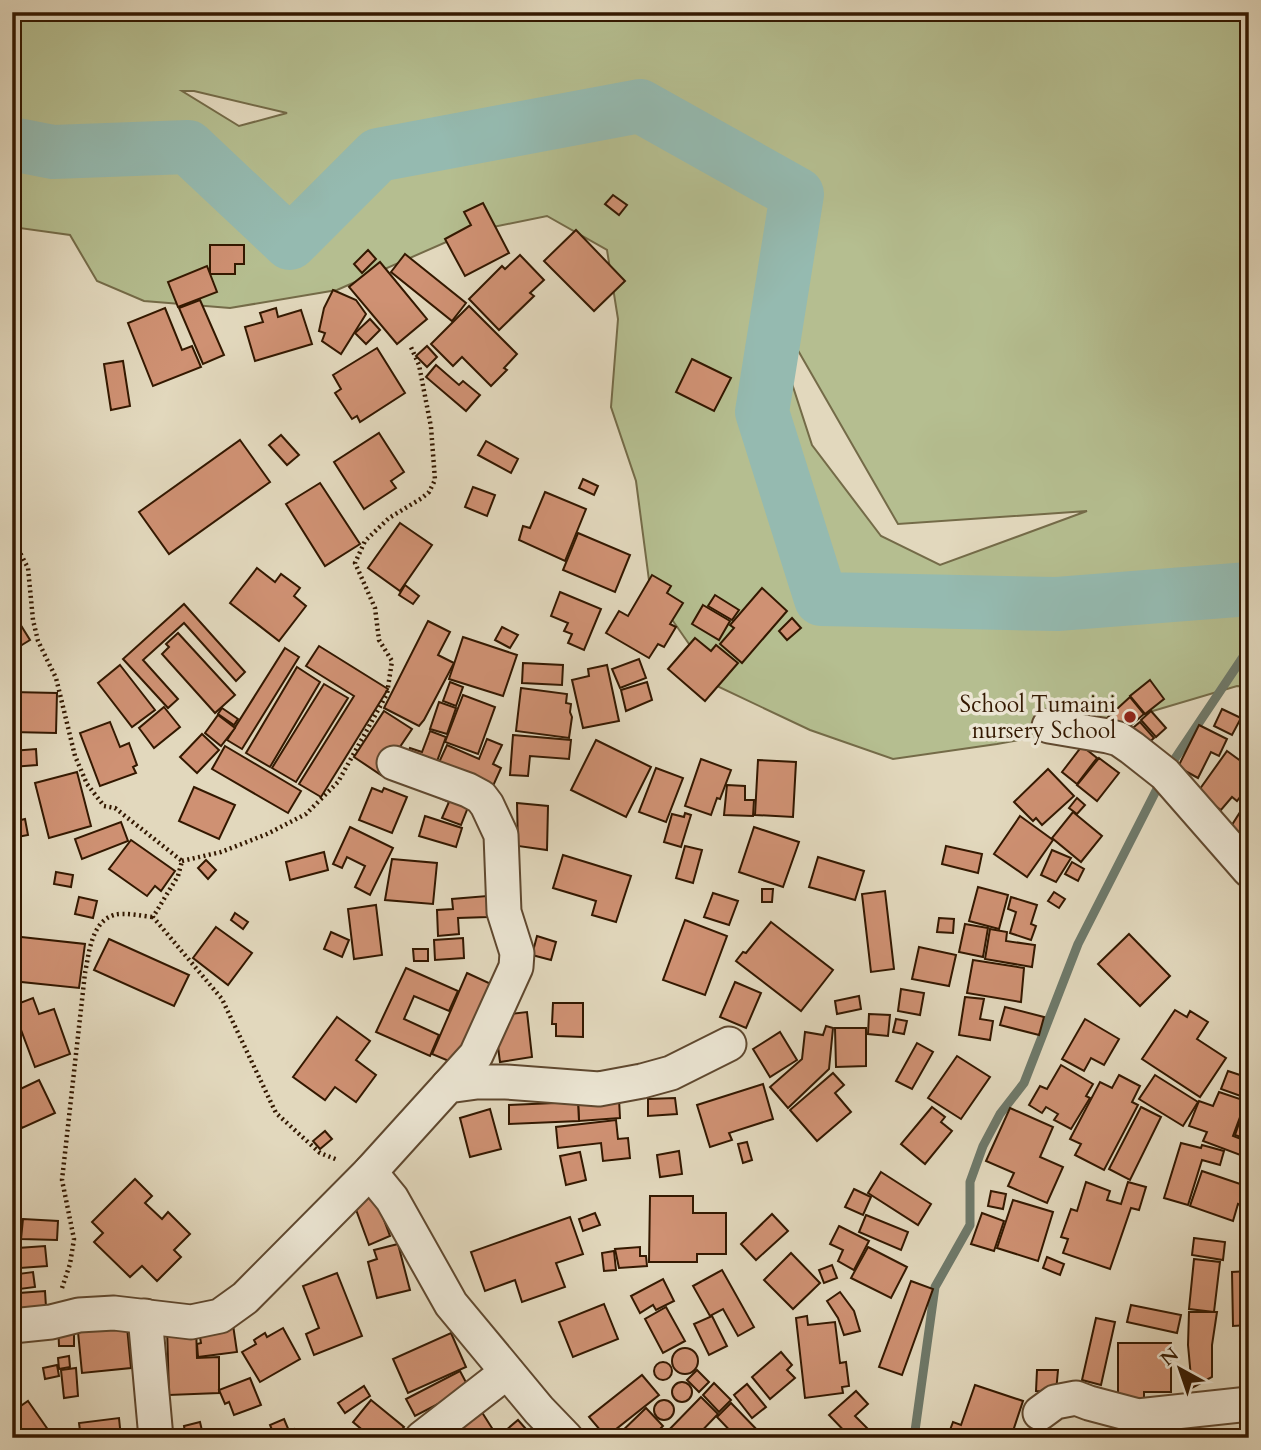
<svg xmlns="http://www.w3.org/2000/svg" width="1261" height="1450" font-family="Cardo,serif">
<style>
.green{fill:#b5be90;stroke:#746b48;stroke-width:2;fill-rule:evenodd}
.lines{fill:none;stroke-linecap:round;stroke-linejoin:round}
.stream{stroke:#6e796a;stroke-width:9}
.river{stroke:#95bab0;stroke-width:54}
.building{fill:#cf9173;stroke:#331800;stroke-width:2}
.street-casing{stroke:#5f482f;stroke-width:37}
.path{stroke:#331800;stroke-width:4.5;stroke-dasharray:2 3.5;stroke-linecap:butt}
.street{stroke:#ece6d4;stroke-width:33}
.poi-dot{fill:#8f2418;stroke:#ece6d4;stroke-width:2.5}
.labels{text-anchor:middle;stroke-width:7;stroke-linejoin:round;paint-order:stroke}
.poi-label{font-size:23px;fill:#331800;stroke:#ece6d4;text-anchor:end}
</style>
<rect width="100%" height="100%" fill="#e2d8bd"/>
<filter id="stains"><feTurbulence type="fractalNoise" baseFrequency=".00286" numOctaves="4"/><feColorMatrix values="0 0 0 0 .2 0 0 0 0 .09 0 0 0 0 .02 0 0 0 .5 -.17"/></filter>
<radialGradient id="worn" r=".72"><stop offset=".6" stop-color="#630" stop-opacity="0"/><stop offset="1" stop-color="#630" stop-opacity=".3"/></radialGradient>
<path class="green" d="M12,12H1249V687L1237,686L1109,724L997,744L893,759L810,730L719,687L650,588L636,481L611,407L618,319L607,250L547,216L469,232L337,290L230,308L144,301L97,281L70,235L12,227ZM182,91H194L287,113L239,126ZM773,307L898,524L1087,511L940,565L881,536L812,445L770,316Z"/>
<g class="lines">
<g class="stream">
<polyline points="1168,769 1249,648"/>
<polyline points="914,1438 935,1287 970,1225 970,1182 983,1146 1000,1114 1024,1083 1078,944 1161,781"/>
</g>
<polyline class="river" points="12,144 53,152 188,147 290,243 378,155 640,106 797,194 762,412 821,599 1057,604 1249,589"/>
</g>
<g class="building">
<polygon points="613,195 627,205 619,215 605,204"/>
<polygon points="483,203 509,253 465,276 445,239 471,225 464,212"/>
<polygon points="576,230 625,281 594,311 544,261"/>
<polygon points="210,245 244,245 244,264 235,264 235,274 210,274"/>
<polygon points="368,250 376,259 362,273 354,264"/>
<polygon points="405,254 466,303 452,321 391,272"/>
<polygon points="520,255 544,280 530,293 534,296 499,330 469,299 502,266 505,269"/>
<polygon points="380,262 427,319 397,344 349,287"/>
<polygon points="207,266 217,292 178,307 168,282"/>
<polygon points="333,290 356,300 366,314 341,354 322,341 325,333 319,331 324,308"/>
<polygon points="200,300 224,355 203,364 179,308"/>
<polygon points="469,306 517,354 504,368 507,370 491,386 462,357 453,366 431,344"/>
<polygon points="165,308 182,350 192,346 201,367 153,386 128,323"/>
<polygon points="276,308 278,317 301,310 312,344 255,361 245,327 263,322 260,313"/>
<polygon points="370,319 380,330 366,344 355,333"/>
<polygon points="427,346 437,357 427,367 416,356"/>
<polygon points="377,348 405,393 360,422 357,416 352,419 335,393 341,389 333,375"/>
<polygon points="692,359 731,378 714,411 676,392"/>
<polygon points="123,361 130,406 111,410 104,364"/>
<polygon points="436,365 459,385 463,381 480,395 466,411 426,377"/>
<polygon points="379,433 404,472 391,481 396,488 364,509 334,462"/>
<polygon points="281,435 299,455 287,465 269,445"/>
<polygon points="240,440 270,482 169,554 139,512"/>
<polygon points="486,441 518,459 511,473 478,455"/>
<polygon points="583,479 598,486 594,495 579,488"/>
<polygon points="320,483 360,544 325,566 286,504"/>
<polygon points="473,487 495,495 487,516 465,507"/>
<polygon points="545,492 586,509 565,561 519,540 523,526 530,528"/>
<polygon points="400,523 432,545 400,591 368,568"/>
<polygon points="578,533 630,555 615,592 563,570"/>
<polygon points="257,568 275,582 281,574 300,588 294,596 306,606 279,641 230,603"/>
<polygon points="652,575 671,586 667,593 683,603 670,624 676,627 664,647 658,644 649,658 606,633 619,611 628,616"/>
<polygon points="405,585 419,596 413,604 399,595"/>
<polygon points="762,588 787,611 742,663 720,644 734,628 730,625"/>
<polygon points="560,592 601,609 584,650 568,643 572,634 564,631 568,623 551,616"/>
<polygon points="715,595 739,610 732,620 708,606"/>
<polygon points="184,604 245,672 236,681 184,623 143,660 178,699 168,708 123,659"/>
<polygon points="703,605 730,621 719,640 692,624"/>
<polygon points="12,611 30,640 12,651"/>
<polygon points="792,618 801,628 787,640 779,631"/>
<polygon points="428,621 450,632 438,655 454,663 424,720 419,726 384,708"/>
<polygon points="502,627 518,635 510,648 495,640"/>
<polygon points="178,633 235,695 215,713 162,654 169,647 166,644"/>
<polygon points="463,637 517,655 503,696 449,679"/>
<polygon points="695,638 711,651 716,645 738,663 705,701 668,669"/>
<polygon points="319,646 388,689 321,797 299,784 354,696 306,666"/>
<polygon points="285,648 299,657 242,749 227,740"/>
<polygon points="639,659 646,678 620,688 612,669"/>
<polygon points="523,663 563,665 562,685 522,683"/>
<polygon points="120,665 155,710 132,727 98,683"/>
<polygon points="607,665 619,721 583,728 572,680 589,676 588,669"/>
<polygon points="297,667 320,682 270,767 246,753"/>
<polygon points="1150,680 1164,699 1145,714 1130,696"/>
<polygon points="450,682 463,687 456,706 443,701"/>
<polygon points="647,682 652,700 626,711 621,690"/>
<polygon points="324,684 348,698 296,782 272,768"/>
<polygon points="521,688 567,694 566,703 571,704 570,712 572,717 569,738 516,731"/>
<polygon points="12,692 57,693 56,733 12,732"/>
<polygon points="463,695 495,707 478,754 445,742"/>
<polygon points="1130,697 1144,714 1121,734 1107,718"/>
<polygon points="439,702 456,708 447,734 430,729"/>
<polygon points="164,707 180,727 154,748 139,728"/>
<polygon points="222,708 238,719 234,725 218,714"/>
<polygon points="1222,709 1241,718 1232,735 1214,726"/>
<polygon points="384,711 412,729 381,775 354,757"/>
<polygon points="1151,711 1166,728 1156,737 1141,720"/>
<polygon points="218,715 235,728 221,746 205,733"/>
<polygon points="110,722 120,747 129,743 137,765 133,767 136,773 100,786 80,733"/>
<polygon points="1140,722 1154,738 1143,748 1128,732"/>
<polygon points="1199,725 1227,739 1219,756 1211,752 1198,778 1178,767"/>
<polygon points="430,731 446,737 433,772 405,762 410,748 422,752"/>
<polygon points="202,734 219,750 197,773 180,757"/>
<polygon points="513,735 571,740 569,759 530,756 528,776 510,775"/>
<polygon points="487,739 502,745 493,764 501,768 489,795 435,771 447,745 479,759"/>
<polygon points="596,740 651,767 626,817 571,790"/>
<polygon points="225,746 301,791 288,813 212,769"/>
<polygon points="1082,746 1097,758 1077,784 1062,772"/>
<polygon points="36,749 37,765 12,767 12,751"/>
<polygon points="1227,751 1249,767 1249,785 1237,801 1232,797 1221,810 1197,793"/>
<polygon points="1099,758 1119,773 1097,801 1077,785"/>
<polygon points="701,759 731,770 720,799 717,798 711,815 685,806"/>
<polygon points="758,760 796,762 793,817 755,815"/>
<polygon points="656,768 683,778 666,822 639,812"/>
<polygon points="1048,769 1074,796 1042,825 1036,818 1033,821 1014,802"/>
<polygon points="77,772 91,826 49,838 35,783"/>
<polygon points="727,785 745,786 745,800 754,800 753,816 724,815"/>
<polygon points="194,787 235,805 219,839 179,821"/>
<polygon points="372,788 382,792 384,788 407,797 392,833 359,820"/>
<polygon points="427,792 472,797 461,825 442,818 449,802"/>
<polygon points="1077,798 1085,805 1077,814 1069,808"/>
<polygon points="1249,798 1249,838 1248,839 1230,828"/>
<polygon points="517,803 548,806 547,850 518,846"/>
<polygon points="1073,812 1102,836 1081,862 1052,838"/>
<polygon points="685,813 691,815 681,847 664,842 672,814 684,817"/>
<polygon points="425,816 462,828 456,847 419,836"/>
<polygon points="1020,816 1053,840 1027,877 994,854"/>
<polygon points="25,819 28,835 12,838 12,822"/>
<polygon points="121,822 128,841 82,859 75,839"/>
<polygon points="350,827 393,848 370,895 355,887 365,866 347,857 342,868 333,864"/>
<polygon points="754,827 799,842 783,887 739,872"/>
<polygon points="131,840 175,871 161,891 155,886 147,896 109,869"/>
<polygon points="685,846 702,850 693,883 676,878"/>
<polygon points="946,846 982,854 978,873 942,864"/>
<polygon points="1052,850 1071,858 1056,882 1041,875"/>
<polygon points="324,852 328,870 290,880 286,862"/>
<polygon points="563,855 631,876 616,922 592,915 596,901 553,888"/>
<polygon points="818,857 864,871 855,900 809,887"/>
<polygon points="392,859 437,863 433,904 385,900"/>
<polygon points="206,860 216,870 208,879 198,868"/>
<polygon points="1072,862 1084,869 1078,881 1065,874"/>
<polygon points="56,872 73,875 71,887 54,884"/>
<polygon points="978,887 1008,895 999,929 969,921"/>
<polygon points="762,889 773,889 772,902 762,902"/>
<polygon points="885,891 894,969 871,972 862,894"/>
<polygon points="1054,892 1065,899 1059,908 1048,901"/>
<polygon points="713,893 738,901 729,925 704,917"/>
<polygon points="487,896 488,917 458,918 459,934 438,936 437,910 453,909 452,899"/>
<polygon points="79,897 97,901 93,918 75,914"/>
<polygon points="1011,897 1037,905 1031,924 1036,926 1031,940 1010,933 1016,912 1008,909"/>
<polygon points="376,905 382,955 354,959 348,909"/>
<polygon points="235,913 248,922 243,929 231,920"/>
<polygon points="939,918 954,919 953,933 937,932"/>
<polygon points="685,920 727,936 705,995 663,980"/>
<polygon points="771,922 833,970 801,1011 736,961 743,952 746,953"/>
<polygon points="965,924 988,928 983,957 959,952"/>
<polygon points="216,927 252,953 228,985 193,958"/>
<polygon points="990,929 1007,932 1006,941 1035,945 1032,967 985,959"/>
<polygon points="331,932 349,940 342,957 324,949"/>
<polygon points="1129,934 1170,976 1140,1006 1098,964"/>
<polygon points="12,936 85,944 79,988 12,981"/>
<polygon points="537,936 556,942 551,960 532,955"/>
<polygon points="463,938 464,958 435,960 434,940"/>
<polygon points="109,939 189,975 174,1006 94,970"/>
<polygon points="919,947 956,955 949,986 912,979"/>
<polygon points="413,949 428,949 428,961 414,961"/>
<polygon points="973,960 1024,968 1021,1002 967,993"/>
<polygon points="406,968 458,991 449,1011 414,996 404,1019 439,1035 430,1056 376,1032"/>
<polygon points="467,973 491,984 456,1064 432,1054"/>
<polygon points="735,982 761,993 746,1028 720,1017"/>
<polygon points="901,989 924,993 920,1015 898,1011"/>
<polygon points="859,996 861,1009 837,1014 835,1001"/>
<polygon points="965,997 984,999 980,1019 993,1021 990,1040 959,1035"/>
<polygon points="33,998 39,1014 54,1009 70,1054 35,1067 12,1006"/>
<polygon points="553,1003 583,1003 583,1037 556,1036 556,1024 552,1024"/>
<polygon points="1005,1007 1044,1017 1039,1035 1000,1025"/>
<polygon points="1175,1010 1187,1017 1190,1011 1208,1022 1197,1039 1226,1058 1200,1097 1142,1059"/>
<polygon points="527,1012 532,1057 500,1062 494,1016"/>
<polygon points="869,1014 890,1015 888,1036 868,1034"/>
<polygon points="337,1017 370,1041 356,1060 376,1075 356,1102 335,1087 325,1100 293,1077"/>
<polygon points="896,1019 907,1021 904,1034 893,1032"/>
<polygon points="1085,1019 1119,1039 1104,1065 1091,1058 1084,1071 1062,1059"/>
<polygon points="826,1026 833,1028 829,1069 788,1108 770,1087 802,1059 805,1032 823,1035"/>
<polygon points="835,1028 866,1028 866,1066 836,1067"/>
<polygon points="780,1032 797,1060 770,1077 753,1049"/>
<polygon points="917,1043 933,1052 912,1089 896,1081"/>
<polygon points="957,1056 990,1077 961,1119 928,1098"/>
<polygon points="1061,1065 1093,1084 1086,1096 1090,1098 1071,1129 1054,1120 1058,1114 1046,1107 1042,1113 1029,1105 1040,1086 1047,1089"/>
<polygon points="1228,1071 1249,1078 1249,1099 1221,1089"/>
<polygon points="833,1073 844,1085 835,1093 851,1112 817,1141 790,1110"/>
<polygon points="1119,1075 1140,1086 1132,1102 1138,1105 1104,1170 1075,1155 1081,1144 1070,1139 1100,1082 1112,1088"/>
<polygon points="1155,1075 1198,1102 1183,1126 1139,1099"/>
<polygon points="39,1080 55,1113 22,1128 12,1107 12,1093"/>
<polygon points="763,1084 773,1119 729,1133 732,1140 710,1147 697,1105"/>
<polygon points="1219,1092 1246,1101 1233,1136 1249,1142 1243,1156 1203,1141 1207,1132 1189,1126 1199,1101 1213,1106"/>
<polygon points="675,1098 677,1114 648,1116 648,1099"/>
<polygon points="619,1099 620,1118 579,1121 578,1102"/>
<polygon points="1247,1100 1249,1101 1249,1140 1235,1135"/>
<polygon points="578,1102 579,1121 509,1124 509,1105"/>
<polygon points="932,1107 945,1117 941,1122 952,1131 925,1164 901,1144"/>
<polygon points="1141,1107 1161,1117 1130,1180 1109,1169"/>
<polygon points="1010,1108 1053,1127 1040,1157 1063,1167 1047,1203 1008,1186 1014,1173 986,1161"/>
<polygon points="490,1109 501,1149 470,1157 460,1118"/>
<polygon points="616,1120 618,1139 628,1138 630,1158 603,1161 601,1143 558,1148 556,1127"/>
<polygon points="325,1131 332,1139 320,1149 313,1141"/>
<polygon points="747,1142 752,1160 743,1163 738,1144"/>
<polygon points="1181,1143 1201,1148 1202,1145 1224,1151 1220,1165 1202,1160 1188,1205 1164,1198"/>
<polygon points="679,1151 682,1174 660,1177 657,1155"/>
<polygon points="580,1152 586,1180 566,1185 560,1156"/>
<polygon points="1202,1171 1249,1187 1247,1208 1238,1204 1233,1221 1190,1206"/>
<polygon points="881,1172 931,1204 918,1225 868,1193"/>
<polygon points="135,1179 152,1196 145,1203 162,1219 168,1212 190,1234 174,1250 181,1257 157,1281 142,1266 130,1277 94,1242 103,1233 92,1222"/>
<polygon points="1086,1182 1110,1191 1107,1200 1121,1204 1128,1182 1146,1187 1139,1210 1131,1208 1110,1269 1063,1253 1068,1239 1061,1237 1071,1209 1077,1211"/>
<polygon points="372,1188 390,1236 369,1245 351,1196"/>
<polygon points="854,1189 871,1197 863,1215 845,1207"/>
<polygon points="991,1191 1006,1194 1003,1209 988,1206"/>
<polygon points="650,1196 693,1196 693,1213 726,1213 726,1254 697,1254 697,1262 649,1262"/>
<polygon points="1013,1200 1053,1212 1038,1261 997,1248"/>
<polygon points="595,1213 600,1225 583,1231 579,1219"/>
<polygon points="982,1213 1004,1221 994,1251 971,1244"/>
<polygon points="772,1214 788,1231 756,1260 741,1244"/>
<polygon points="866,1215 908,1232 901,1250 859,1232"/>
<polygon points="570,1217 583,1254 556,1263 565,1287 522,1302 515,1280 485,1291 471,1252"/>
<polygon points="23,1219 58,1221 57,1240 21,1239"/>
<polygon points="839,1226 869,1241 854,1270 838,1261 843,1250 830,1244"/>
<polygon points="1194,1238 1225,1242 1223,1260 1192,1255"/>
<polygon points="398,1244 410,1290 377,1298 368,1262 377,1259 374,1250"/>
<polygon points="45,1246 47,1266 20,1268 18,1248"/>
<polygon points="640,1247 640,1256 646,1256 647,1266 619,1268 615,1249"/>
<polygon points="868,1247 907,1267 891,1298 851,1278"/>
<polygon points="614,1251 616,1270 604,1271 602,1253"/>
<polygon points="791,1253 820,1283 793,1309 764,1280"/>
<polygon points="1047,1257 1064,1264 1060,1275 1043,1268"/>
<polygon points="1194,1259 1220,1262 1214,1312 1189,1309"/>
<polygon points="832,1265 837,1278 824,1283 819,1270"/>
<polygon points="722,1270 754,1327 738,1336 723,1309 710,1316 693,1286"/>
<polygon points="1249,1271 1249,1325 1233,1326 1232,1272"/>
<polygon points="33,1272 35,1287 20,1289 18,1274"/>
<polygon points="337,1273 362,1336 314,1355 306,1334 319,1328 303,1286"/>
<polygon points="663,1279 674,1301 656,1310 653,1305 640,1313 631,1296"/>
<polygon points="911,1281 933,1289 902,1375 879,1367"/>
<polygon points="45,1291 46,1307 20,1308 19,1293"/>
<polygon points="840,1292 854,1311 860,1331 844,1335 838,1318 827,1301"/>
<polygon points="604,1304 618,1339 573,1357 559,1322"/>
<polygon points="1131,1305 1181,1315 1177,1333 1127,1322"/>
<polygon points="666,1307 685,1341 663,1353 645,1319"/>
<polygon points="1189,1312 1217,1312 1212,1345 1212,1377 1192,1388 1188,1345"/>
<polygon points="712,1316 727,1346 709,1355 694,1324"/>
<polygon points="807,1316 808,1325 835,1322 840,1363 846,1362 849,1386 842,1387 843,1393 805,1398 796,1318"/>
<polygon points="1096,1318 1115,1322 1101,1385 1082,1380"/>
<polygon points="58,1322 74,1322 74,1346 59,1346"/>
<polygon points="233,1325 237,1352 198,1357 197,1344 201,1343 200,1337 205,1336 204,1328"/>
<polygon points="196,1326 197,1358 219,1357 219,1393 169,1395 167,1327"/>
<polygon points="127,1327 131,1368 82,1373 78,1332"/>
<polygon points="283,1328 300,1359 260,1382 242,1352 256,1344 254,1340 265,1333 267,1337"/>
<polygon points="451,1333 466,1367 408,1393 393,1359"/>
<polygon points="1118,1343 1171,1343 1171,1392 1144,1392 1144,1401 1118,1401"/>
<circle cx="685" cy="1361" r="13"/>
<polygon points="781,1352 792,1365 787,1370 795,1378 770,1399 752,1377"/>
<polygon points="69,1356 70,1367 59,1369 58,1358"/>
<circle cx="663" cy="1371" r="9"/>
<polygon points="57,1365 59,1376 45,1379 43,1368"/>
<polygon points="76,1368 78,1396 64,1398 61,1370"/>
<polygon points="697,1370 709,1382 699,1392 687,1380"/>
<polygon points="1037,1370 1058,1370 1056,1392 1036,1391"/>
<polygon points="460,1371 469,1388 415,1416 406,1399"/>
<polygon points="642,1375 659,1395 606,1437 589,1417"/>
<polygon points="250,1378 261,1405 234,1415 229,1402 225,1404 219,1390"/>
<circle cx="682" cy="1392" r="10"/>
<polygon points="714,1383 731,1400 719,1412 703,1395"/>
<polygon points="747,1384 766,1407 752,1418 734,1395"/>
<polygon points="975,1385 1023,1401 1012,1434 1001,1431 999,1438 947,1438 953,1422 961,1425"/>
<polygon points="364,1386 370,1396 345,1413 338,1403"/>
<polygon points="856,1391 868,1404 855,1416 867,1428 857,1438 851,1438 829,1415"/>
<polygon points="701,1397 718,1414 695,1438 661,1438"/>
<circle cx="664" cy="1410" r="10"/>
<polygon points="371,1400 404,1427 395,1438 372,1438 353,1422"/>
<polygon points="28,1401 51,1434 45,1438 12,1438 12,1412"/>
<polygon points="731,1403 765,1438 737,1438 717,1417"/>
<polygon points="478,1406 497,1436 447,1438"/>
<polygon points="646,1408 663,1426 651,1438 615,1438"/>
<polygon points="119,1418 121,1438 81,1438 79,1423"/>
<polygon points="284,1419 289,1431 294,1429 298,1438 275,1437 270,1425"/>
<polygon points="518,1420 534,1438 500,1438 499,1436"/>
<polygon points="200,1422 203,1435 186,1438 184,1426"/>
</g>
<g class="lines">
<defs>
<g id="street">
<polyline points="1049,726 1108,736 1119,739 1132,748 1165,774 1249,870"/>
<polyline points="394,763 468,790 481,797 487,805 501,835 504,912 517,953 516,967 476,1055 448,1086"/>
<polyline points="370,1172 392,1199 451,1304 539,1410 566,1438"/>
<polyline points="145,1316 156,1438"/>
<polyline points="12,1326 51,1322 79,1315 114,1313 191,1322 220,1316 245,1298 370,1172 448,1086 477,1082 506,1082 599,1089 642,1081 671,1073 729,1044"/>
<polyline points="1040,1413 1055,1402 1076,1398 1089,1403 1138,1416 1249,1404"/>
<polyline points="422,1438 507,1372"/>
</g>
</defs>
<use href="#street" class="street-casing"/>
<g class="path">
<polyline points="18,549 28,568 33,620 38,641 56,678 75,756 87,784 104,806 115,808 182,861 178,876 153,917 222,999 276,1113 320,1153 338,1160"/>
<polyline points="182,861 221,852 267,834 306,814 338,782 387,694 392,661 379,640 375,608 355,563 365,541 389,518 422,498 429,492 435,480 431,427 419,365 410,345"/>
<path d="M62,1288L70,1264L74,1239L62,1180L85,973C89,954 91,922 114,915C124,912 142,916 153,917"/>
</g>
<use href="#street" class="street"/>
</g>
<circle class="poi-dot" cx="1130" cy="717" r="7"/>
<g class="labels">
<g class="poi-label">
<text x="1116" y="712">School Tumaini<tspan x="1116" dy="26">nursery School</tspan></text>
</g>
</g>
<rect width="1261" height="1450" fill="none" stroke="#e2d8bd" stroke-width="42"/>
<rect x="14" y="14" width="1233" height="1422" fill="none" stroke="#331800" stroke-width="3.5"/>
<rect x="21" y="21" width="1219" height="1408" fill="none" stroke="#331800" stroke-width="2"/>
<g transform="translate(1180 1369) rotate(320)" stroke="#ece6d4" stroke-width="5" paint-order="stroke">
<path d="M0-5L12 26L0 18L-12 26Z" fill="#331800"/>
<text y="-10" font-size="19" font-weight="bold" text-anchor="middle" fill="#331800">N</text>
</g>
<rect width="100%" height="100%" filter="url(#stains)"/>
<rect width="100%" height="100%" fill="url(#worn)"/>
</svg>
